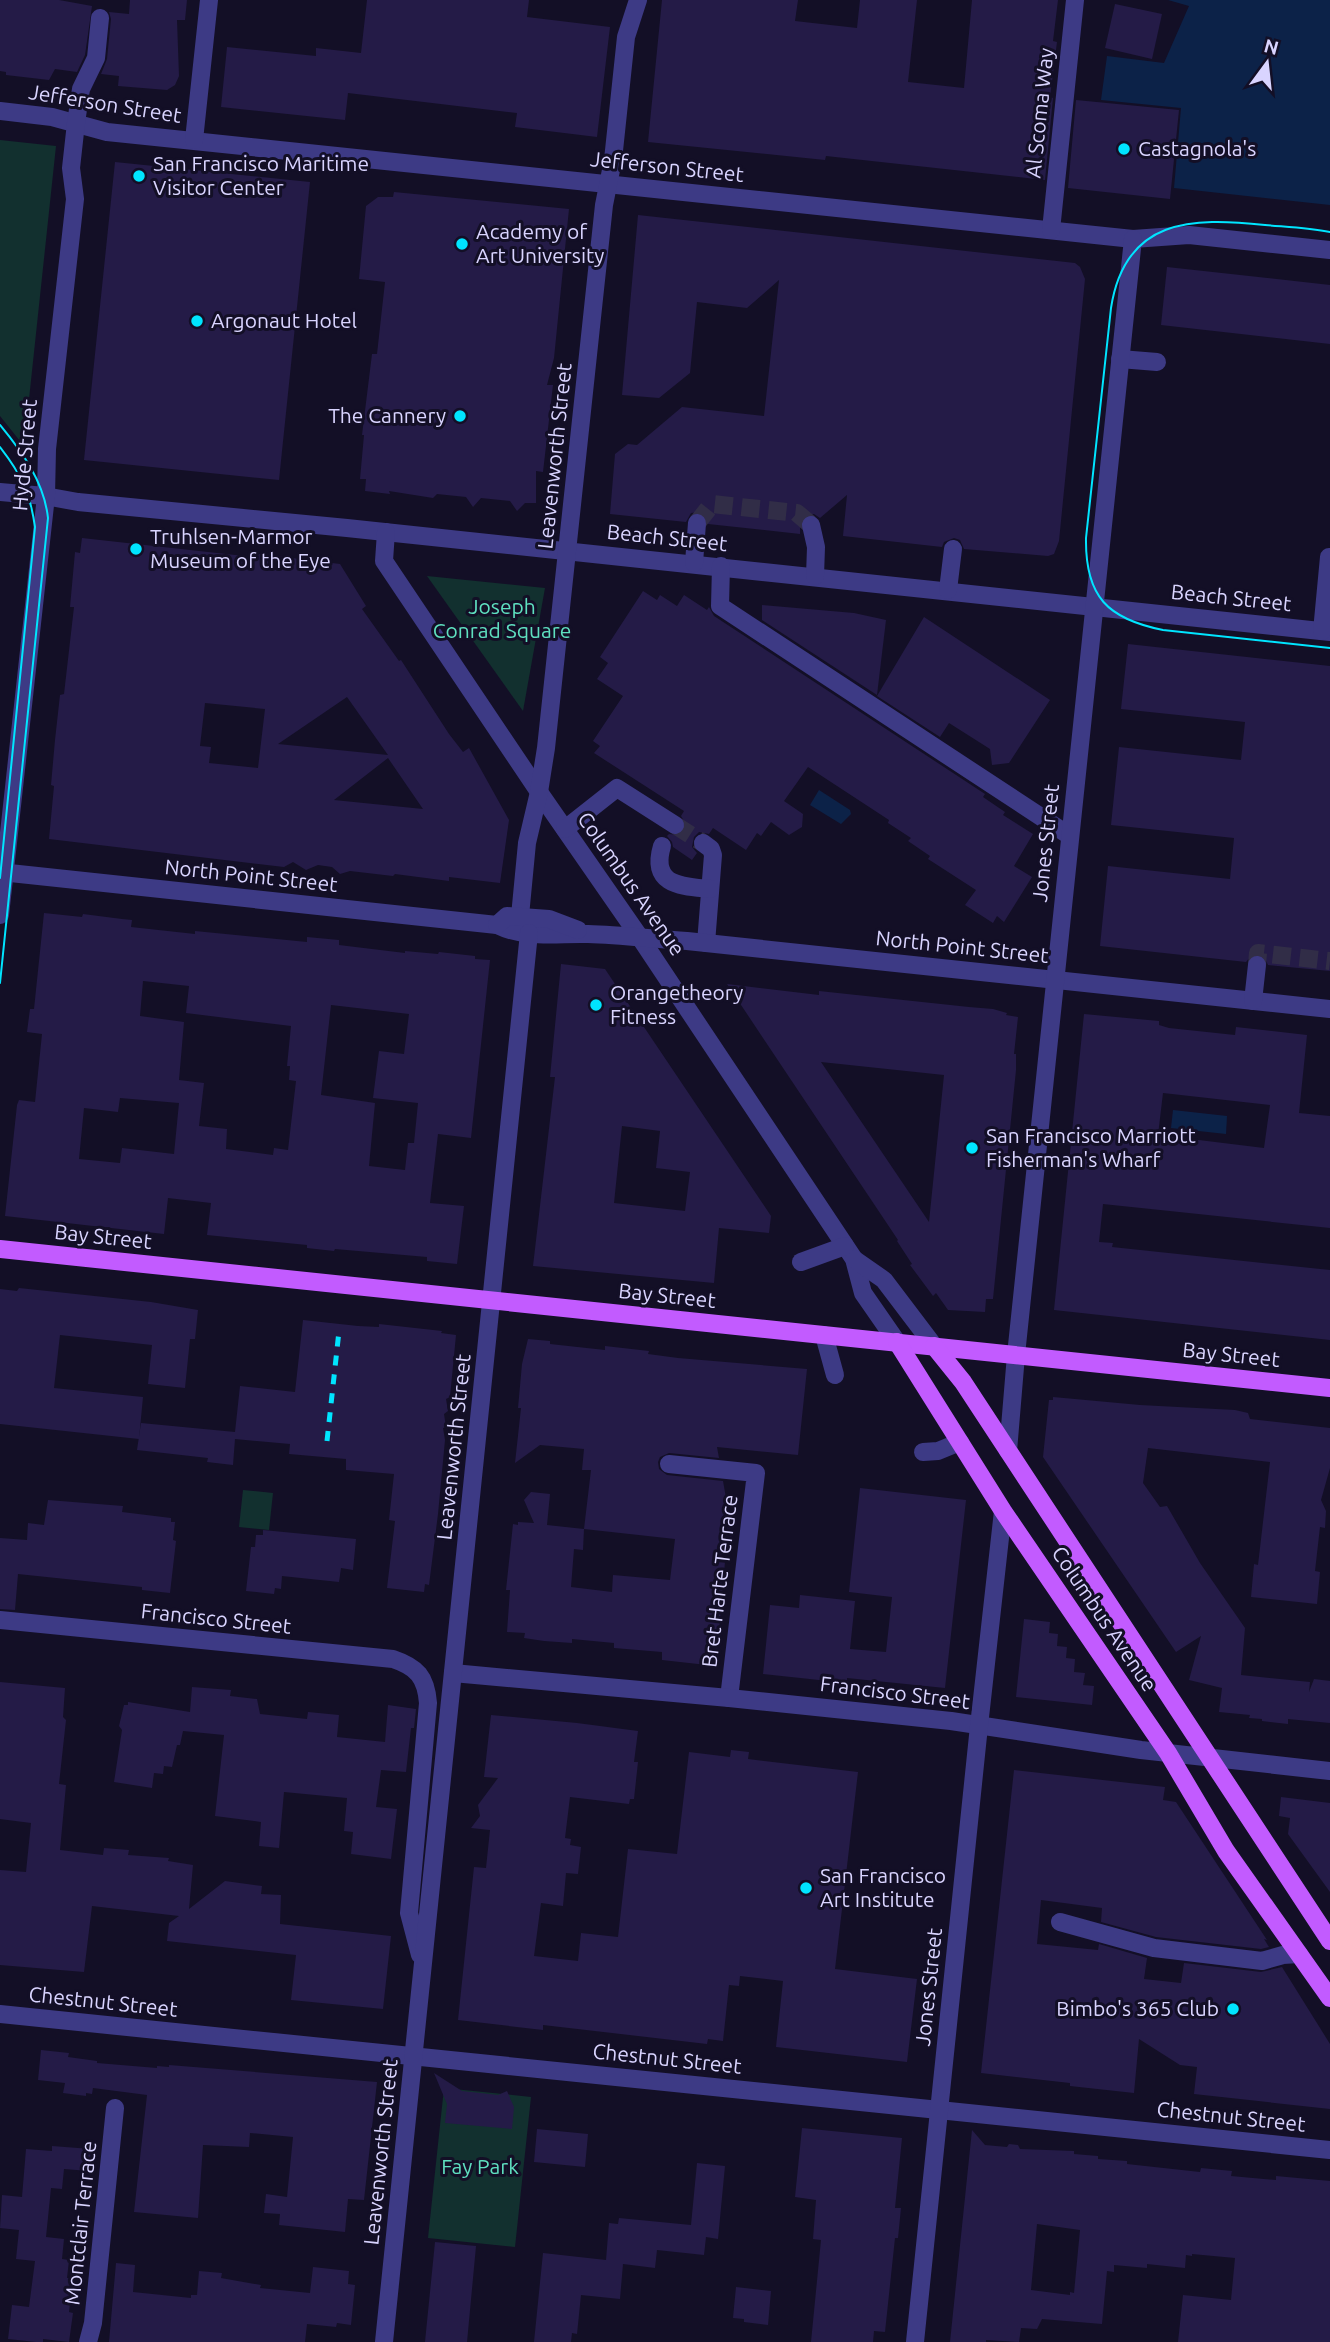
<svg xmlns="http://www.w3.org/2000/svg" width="1330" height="2342" font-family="Ubuntu,sans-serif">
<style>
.green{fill:#12302f}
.water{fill:#0c2248}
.building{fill:#241b47;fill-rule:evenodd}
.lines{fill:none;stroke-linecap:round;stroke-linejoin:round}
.minor-tunnel{stroke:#312d47;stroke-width:18;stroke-dasharray:18 9;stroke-linecap:butt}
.minor{stroke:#3d3a85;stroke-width:18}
.major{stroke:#c25bff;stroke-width:18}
.tram{stroke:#00e5ff;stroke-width:2}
.rail{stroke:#00e5ff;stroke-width:5;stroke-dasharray:10 9;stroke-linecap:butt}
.poi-dot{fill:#00e5ff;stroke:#130f26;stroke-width:2.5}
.labels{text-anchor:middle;stroke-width:6;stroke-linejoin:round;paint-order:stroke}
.street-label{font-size:21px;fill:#d9d4ff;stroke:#130f26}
.poi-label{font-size:21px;fill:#d9d4ff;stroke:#130f26;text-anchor:start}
.park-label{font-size:21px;fill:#5fe0c0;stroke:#130f26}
</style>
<rect width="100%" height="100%" fill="#130f26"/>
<g class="green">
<polygon points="0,140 56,146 24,446 0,416"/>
<polygon points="427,576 545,588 523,711"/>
<polygon points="243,1490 273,1493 269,1530 239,1527"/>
<polygon points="444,2088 531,2097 515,2247 428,2238"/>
</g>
<g class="water">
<polygon points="1168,0 1330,0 1330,205 1174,188 1181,108 1101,100 1107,56 1164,63 1189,6"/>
<polygon points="819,790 850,810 851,814 841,824 810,805"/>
<polygon points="1173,1110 1227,1116 1226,1134 1171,1128"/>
</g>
<g class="building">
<polygon points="0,0 59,0 92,6 85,55 77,72 55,69 49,80 6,75 6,72 0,71"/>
<polygon points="130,0 187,0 185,20 177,20 179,76 175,85 167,90 118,86 119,76 101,74 107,59 111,19 109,12 129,14"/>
<polygon points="367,0 529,0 527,17 610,27 597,137 515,127 517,113 348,93 345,120 221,107 227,47 316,56 316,48 361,53"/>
<polygon points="662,0 798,0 795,21 857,28 860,0 917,0 908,82 964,88 972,0 1058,0 1053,41 1057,42 1050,97 1053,98 1045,180 826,156 825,160 648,142"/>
<polygon points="1115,4 1162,14 1152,59 1105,48"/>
<polygon points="1076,100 1179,110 1170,199 1068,188"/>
<polygon points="115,162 310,182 279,480 84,460"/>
<polygon points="394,192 569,209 554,358 547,385 553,385 543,472 536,471 536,503 525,503 517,511 510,501 481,498 473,507 466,497 437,494 433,498 389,491 390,494 365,491 366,479 360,479 364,435 362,435 372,354 377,354 385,282 359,279 366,206 378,197 393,197"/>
<polygon points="638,215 1075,263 1080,267 1085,279 1059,541 1054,554 1048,556 964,549 960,540 954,538 944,542 942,547 843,536 847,495 820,518 814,514 804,516 800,522 800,534 708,524 707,517 699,512 691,513 686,522 610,514 615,454 628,444 637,445 682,407 764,416 779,280 747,308 697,302 690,373 659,398 622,395"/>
<polygon points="1167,267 1330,285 1330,344 1161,325"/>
<path d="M82,538L253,557V553L340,564L366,606L362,609L399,661L401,660L449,734L463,752L469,748L509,820L500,883L449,877V881L395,874L393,876L350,871L340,874L332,867L318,865L306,870L293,862L284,867L49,839L54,786L51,785L55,740L60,695L64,694L74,607H70L75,552L80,553ZM347,697L388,755L278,744ZM205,703L265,709L258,768L209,763L211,747L200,746ZM388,758L423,809L334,800Z"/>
<polygon points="643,591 657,600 660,595 677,606 684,595 707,610 709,607 714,616 985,794 983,797 1005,812 1003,815 1033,834 1014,866 1032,877 1004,922 997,916 993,923 965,905 976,890 928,859 930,856 908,841 911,838 888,823 889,820 808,767 784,801 803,814 802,827 789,835 771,822 761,836 757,833 746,850 713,828 709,834 699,832 694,837 692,847 697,853 692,860 673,847 672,842 667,836 669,834 680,835 684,832 686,825 681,816 684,811 594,753 600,746 593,741 623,696 597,679 608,663 600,657"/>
<polygon points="762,605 854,613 886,620 877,695 762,620"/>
<polygon points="924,617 1050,700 1009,763 992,765 990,749 949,723 940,737 877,696"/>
<polygon points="1128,644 1330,666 1330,971 1268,965 1264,956 1259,954 1252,955 1246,962 1100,946 1108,866 1230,879 1234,838 1111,825 1119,747 1241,760 1245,722 1121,709"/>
<path d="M44,913L82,917L83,914L122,919L132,920L131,927L195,934V931L307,942V937L339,940V945L405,953V951L438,954L439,952L475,956V959L490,960L471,1138L438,1134L430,1203L464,1206L457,1264L427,1261V1257L335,1249L334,1251L307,1248V1245L207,1235L211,1203L168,1198L164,1234L5,1216L17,1105L19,1100L35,1102L42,1034L27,1032L30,1009H34ZM143,981L189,986L186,1013L291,1026L287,1066H290L289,1080L296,1081L288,1150L274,1148L273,1155L226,1149L227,1129L199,1126L204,1083L179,1080L184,1022L140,1016ZM331,1005L409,1014L404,1054L379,1051L373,1098L418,1103L414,1143H408L405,1170L369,1166L375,1103L321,1095ZM120,1098L179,1103L174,1154L122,1148L120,1163L79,1159L84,1108L118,1112Z"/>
<path d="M561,964L605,969L771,1216L769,1233L719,1228L714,1283L533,1266L555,1077H550ZM622,1126L660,1131L656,1168L690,1172L685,1211L614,1203Z"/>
<path d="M727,984L819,995V991L969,1007L993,1009L1007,1013L1006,1015L1018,1017L1014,1054H1016V1070L993,1299H986L985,1312L948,1310L936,1293L933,1296L910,1265L912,1264L897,1241L898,1240ZM821,1062L944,1075L929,1222Z"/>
<path d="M1084,1014L1159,1021V1025L1169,1028L1235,1035L1236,1027L1307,1035L1299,1113L1330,1116V1228L1103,1204L1099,1242L1113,1243L1112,1247L1330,1270V1340L1054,1310ZM1163,1093L1270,1105L1264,1148L1158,1135Z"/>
<polygon points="19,1288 151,1302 198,1310 195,1339 190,1339 185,1388 148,1384 152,1345 60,1335 54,1388 143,1397 139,1439 0,1424 0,1289 17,1291"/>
<polygon points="303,1320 358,1326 379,1327 379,1324 442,1331 441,1333 456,1335 450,1397 446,1399 448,1411 444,1414 446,1427 443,1428 445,1440 438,1514 429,1585 425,1584 424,1592 387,1588 395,1521 389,1520 394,1474 346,1470 346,1459 289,1454 290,1444 235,1439 233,1465 207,1462 208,1458 137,1450 141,1423 235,1432 240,1386 295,1392"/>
<path d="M528,1339L550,1341V1344L605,1350V1346L649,1351L648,1354L678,1358L807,1369L798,1455L717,1447L719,1458L669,1453L660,1457L658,1462L659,1469L667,1475L723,1481L729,1515H734L730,1551L726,1550L716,1666L662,1660V1652L614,1648V1643L572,1639V1643L544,1641L524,1638L525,1633L507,1632L510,1590H506L513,1524L518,1525V1522L534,1523L524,1500L531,1492L550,1494L547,1525L584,1529L591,1470H582L584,1449L540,1445L515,1463L521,1408H518L522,1364ZM584,1529L675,1539L670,1580L613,1575L612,1592L571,1587L574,1549L583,1550Z"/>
<polygon points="1053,1397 1140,1405 1235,1410 1248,1413 1250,1419 1330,1428 1330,1468 1321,1500 1326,1511 1325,1528 1320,1527 1315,1571 1320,1572 1317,1604 1251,1597 1254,1564 1258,1565 1270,1462 1148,1448 1143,1483 1160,1507 1167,1506 1200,1563 1245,1628 1241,1675 1310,1682 1309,1692 1314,1679 1330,1681 1330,1723 1288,1719 1288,1724 1262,1721 1262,1719 1249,1718 1250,1715 1219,1712 1222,1688 1189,1680 1201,1636 1176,1652 1043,1457 1049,1400 1053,1400"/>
<polygon points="860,1488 966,1500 945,1688 847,1678 847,1683 763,1674 770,1605 799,1608 800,1595 855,1601 850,1649 886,1652 892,1597 849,1592"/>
<polygon points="48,1500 123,1506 122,1512 171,1518 171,1522 175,1522 173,1540 176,1541 170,1593 142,1590 142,1587 18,1574 15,1610 0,1609 0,1538 27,1540 28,1523 44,1525"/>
<polygon points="263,1530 356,1539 353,1570 341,1568 339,1582 282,1576 281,1589 275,1588 274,1594 246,1591 251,1547 255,1547 256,1535 263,1535"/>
<polygon points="1024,1619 1050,1622 1049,1633 1058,1634 1057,1646 1067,1647 1066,1658 1075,1659 1074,1672 1085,1673 1083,1685 1094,1686 1092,1705 1016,1697"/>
<polygon points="0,1682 65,1688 63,1717 66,1720 59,1784 66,1785 60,1850 103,1855 104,1848 129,1850 128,1855 169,1858 168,1861 193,1865 189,1909 225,1881 262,1886 261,1894 281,1895 280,1924 391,1936 383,2009 291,2000 296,1955 167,1941 169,1923 179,1916 92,1906 84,1972 0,1965 0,1870 26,1872 31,1823 0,1819"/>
<polygon points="192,1687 231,1690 230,1696 257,1699 260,1714 307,1719 308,1712 339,1715 337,1737 385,1742 388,1705 416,1709 414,1728 411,1728 406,1772 381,1770 376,1807 397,1809 391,1859 351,1854 353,1832 344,1831 347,1798 284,1792 279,1848 259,1846 261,1822 215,1816 224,1735 183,1731 180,1745 177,1745 172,1767 164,1766 163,1774 154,1773 152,1788 114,1782 122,1730 119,1726 124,1705 128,1705 128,1702 190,1712"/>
<polygon points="491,1715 577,1723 638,1731 634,1762 638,1762 634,1799 630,1799 629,1804 570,1797 565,1838 571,1839 570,1845 581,1847 578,1874 566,1873 563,1906 541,1903 534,1956 578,1961 581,1933 618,1937 628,1849 677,1854 689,1752 730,1757 731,1750 749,1752 748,1759 858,1772 835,1969 917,1979 907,2062 776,2047 783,1981 740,1976 739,1986 729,1985 723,2041 708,2039 707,2044 543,2025 543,2030 458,2020 474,1867 486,1868 490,1830 471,1828 480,1816 478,1805 498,1778 484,1777"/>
<polygon points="1014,1770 1165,1787 1163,1800 1176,1802 1267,1940 1264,1939 1269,1947 1261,1949 1156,1937 1101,1922 1102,1908 1041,1900 1037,1944 1098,1950 1099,1944 1147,1958 1144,1979 1181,1983 1184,1963 1261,1972 1282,1967 1330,2044 1330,2109 1194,2094 1197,2067 1180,2065 1139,2039 1134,2093 1070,2086 1070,2083 981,2073"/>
<polygon points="1281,1797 1330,1803 1330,1892 1288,1834 1290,1818 1279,1816"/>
<polygon points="41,2050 69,2053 68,2057 97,2061 97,2063 157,2068 157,2066 169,2067 169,2065 377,2082 364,2200 348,2199 345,2232 279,2225 280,2214 264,2213 266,2194 287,2197 293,2137 250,2133 249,2147 203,2145 198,2218 134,2212 147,2095 93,2088 92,2094 86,2093 86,2096 63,2093 65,2083 38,2080"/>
<polygon points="434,2073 462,2091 498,2095 507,2091 514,2107 512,2129 445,2123 447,2104"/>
<polygon points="802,2128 902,2138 895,2208 901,2208 898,2238 895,2238 885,2332 874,2331 873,2342 811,2342 821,2240 813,2239 816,2200 795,2197"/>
<polygon points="537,2129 588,2134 585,2167 534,2162"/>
<path d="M972,2130L985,2145L1007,2147L1009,2144L1018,2145L1020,2149L1074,2151V2154L1098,2156V2159L1127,2161V2164L1200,2172L1201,2168L1232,2171L1231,2176L1276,2180V2176L1330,2181V2342H1178L1183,2295L1231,2300L1235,2258L1192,2254V2256L1186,2255L1185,2268L1147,2264V2268L1114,2265V2272L1107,2271L1102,2324L1042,2319L1037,2329L1021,2328L1019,2342L986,2340V2342H950ZM1037,2224L1080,2230L1074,2293L1070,2292V2295L1031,2290Z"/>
<polygon points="52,2146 91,2149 89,2171 64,2169 62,2189 51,2188 46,2237 64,2239 62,2259 69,2260 67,2278 73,2278 69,2312 73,2313 69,2342 43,2339 43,2342 36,2342 8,2339 12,2305 29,2307 35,2261 16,2259 19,2230 0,2228 2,2195 22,2197 26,2149 52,2151"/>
<polygon points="697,2163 725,2166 718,2239 706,2237 704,2255 657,2250 655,2268 623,2264 620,2299 581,2295 577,2334 572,2333 571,2342 534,2342 543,2253 606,2260 609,2223 618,2224 619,2218 691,2225"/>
<polygon points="435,2242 476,2246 467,2342 425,2342"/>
<polygon points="116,2263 135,2265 133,2292 191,2298 191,2295 197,2295 199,2271 222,2273 221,2278 261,2285 260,2288 310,2293 313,2267 349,2271 348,2284 355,2285 351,2325 337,2323 336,2327 307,2324 305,2342 109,2342"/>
<polygon points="736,2287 771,2291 768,2325 744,2322 744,2319 733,2318"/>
</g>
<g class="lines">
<g class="minor-tunnel">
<polyline points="697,523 712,504 797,513 811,525"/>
<polyline points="675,825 703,843"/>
<polyline points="1257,965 1258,953 1330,961"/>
</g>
<g class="minor">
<polyline points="0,111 52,117 107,132 1133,239 1189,235 1330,250"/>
<polyline points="194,140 209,0"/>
<polyline points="1051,230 1075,0"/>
<polyline points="1120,359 1157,362"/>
<polyline points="0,492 45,496 78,502 347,528 1330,632"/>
<polyline points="811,525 816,547 815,576"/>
<polyline points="386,532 384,561 539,792 641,939 854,1259 863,1293 897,1342"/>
<polyline points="694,563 697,523"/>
<polyline points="721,566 720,606 1070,836"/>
<polyline points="948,590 953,549"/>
<polyline points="1322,631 1329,557"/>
<polyline points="565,829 617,788 675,825"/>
<polyline points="703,843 711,849 713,855 706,943"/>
<path d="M662,846C650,886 682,886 710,889"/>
<path d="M0,872L497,925C525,939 558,933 588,934C621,935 654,939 687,941L1330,1009"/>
<polyline points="0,915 46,496 47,449 75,199 71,168 76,123 81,89 96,58 100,18"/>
<polyline points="520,916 527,843 539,792 546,748 604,205 613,160 626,37 638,0"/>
<polyline points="497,925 507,916 549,919 578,930"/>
<polyline points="1253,1001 1257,965"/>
<polyline points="854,1259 884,1280 934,1346"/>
<polyline points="801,1262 845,1246"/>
<polyline points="824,1335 835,1375"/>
<polyline points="1008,1451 1016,1355 1133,239"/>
<polyline points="923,1452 938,1451 960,1442"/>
<polyline points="669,1464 756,1473 729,1698"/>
<path d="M0,1620L393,1659C417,1667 426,1677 428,1703L409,1913L420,1955"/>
<polyline points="453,1673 729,1698 951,1721 1141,1750 1330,1771"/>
<polyline points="1060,1922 1154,1948 1262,1961 1283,1955 1299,1954"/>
<polyline points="0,2014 1330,2150"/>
<polyline points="88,2342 93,2323 115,2108"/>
<polyline points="384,2342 529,933"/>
<polyline points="915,2342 979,1726 1003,1511"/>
</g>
<g class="major">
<polyline points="0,1249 1330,1388"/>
<polyline points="897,1342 1003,1511 1168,1753 1226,1851 1330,1998"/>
<polyline points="934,1346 963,1382 1330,1941"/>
</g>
<g class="tram">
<path d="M1330,232C1309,228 1287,227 1265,225C1192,217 1125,218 1111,308L1086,538C1085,597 1108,619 1163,630L1330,648"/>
<path d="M0,425C23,453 44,482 48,518L0,983"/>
<path d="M0,447C21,474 30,492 35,527L0,878"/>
</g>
<polyline class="rail" points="327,1441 339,1331"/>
</g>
<g class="poi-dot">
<circle cx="1124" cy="149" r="7"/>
<circle cx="139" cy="176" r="7"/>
<circle cx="462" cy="244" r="7"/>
<circle cx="197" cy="321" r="7"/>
<circle cx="460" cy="416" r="7"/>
<circle cx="136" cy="549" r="7"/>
<circle cx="596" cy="1005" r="7"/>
<circle cx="972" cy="1148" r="7"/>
<circle cx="806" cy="1888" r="7"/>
<circle cx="1233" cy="2009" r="7"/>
</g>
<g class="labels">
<g class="street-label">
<text transform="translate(105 104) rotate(9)" y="7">Jefferson Street</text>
<text transform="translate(1040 113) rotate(-84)" y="7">Al Scoma Way</text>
<text transform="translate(667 167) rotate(6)" y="7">Jefferson Street</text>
<text transform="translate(25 455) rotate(-85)" y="7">Hyde Street</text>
<text transform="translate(555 456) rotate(-84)" y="7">Leavenworth Street</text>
<text transform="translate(667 538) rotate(6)" y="7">Beach Street</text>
<text transform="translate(1231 598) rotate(6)" y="7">Beach Street</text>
<text transform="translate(1046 843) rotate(-84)" y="7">Jones Street</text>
<text transform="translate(251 876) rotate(6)" y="7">North Point Street</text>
<text transform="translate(631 884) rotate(55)" y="7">Columbus Avenue</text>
<text transform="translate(962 947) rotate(6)" y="7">North Point Street</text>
<text transform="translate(103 1237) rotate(6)" y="7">Bay Street</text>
<text transform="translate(667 1296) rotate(6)" y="7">Bay Street</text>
<text transform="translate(1231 1355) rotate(6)" y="7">Bay Street</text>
<text transform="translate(454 1447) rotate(-84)" y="7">Leavenworth Street</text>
<text transform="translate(720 1581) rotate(-83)" y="7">Bret Harte Terrace</text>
<text transform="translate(216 1619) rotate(6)" y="7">Francisco Street</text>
<text transform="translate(1104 1619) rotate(56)" y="7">Columbus Avenue</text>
<text transform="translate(895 1693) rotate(7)" y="7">Francisco Street</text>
<text transform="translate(929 1987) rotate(-84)" y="7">Jones Street</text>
<text transform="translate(103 2002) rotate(6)" y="7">Chestnut Street</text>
<text transform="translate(667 2059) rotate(6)" y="7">Chestnut Street</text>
<text transform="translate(1231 2117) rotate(6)" y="7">Chestnut Street</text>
<text transform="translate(381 2152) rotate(-84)" y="7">Leavenworth Street</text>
<text transform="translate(81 2223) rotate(-84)" y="7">Montclair Terrace</text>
</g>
<g class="poi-label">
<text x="1138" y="156">Castagnola's</text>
<text x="153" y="171">San Francisco Maritime<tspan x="153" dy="24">Visitor Center</tspan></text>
<text x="476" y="239">Academy of<tspan x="476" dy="24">Art University</tspan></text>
<text x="211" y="328">Argonaut Hotel</text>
<text x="446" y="423" text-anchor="end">The Cannery</text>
<text x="150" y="544">Truhlsen-Marmor<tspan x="150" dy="24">Museum of the Eye</tspan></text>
<text x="610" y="1000">Orangetheory<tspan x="610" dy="24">Fitness</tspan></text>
<text x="986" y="1143">San Francisco Marriott<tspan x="986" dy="24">Fisherman's Wharf</tspan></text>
<text x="820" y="1883">San Francisco<tspan x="820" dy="24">Art Institute</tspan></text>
<text x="1219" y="2016" text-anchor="end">Bimbo's 365 Club</text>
</g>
<g class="park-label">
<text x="502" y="614">Joseph<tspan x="502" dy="24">Conrad Square</tspan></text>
<text x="480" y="2174">Fay Park</text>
</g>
</g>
<g transform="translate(1267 63) rotate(15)" stroke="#130f26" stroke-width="5" paint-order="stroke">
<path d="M0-5L12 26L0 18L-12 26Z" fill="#d9d4ff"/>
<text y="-10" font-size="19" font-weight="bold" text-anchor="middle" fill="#d9d4ff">N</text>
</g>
</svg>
